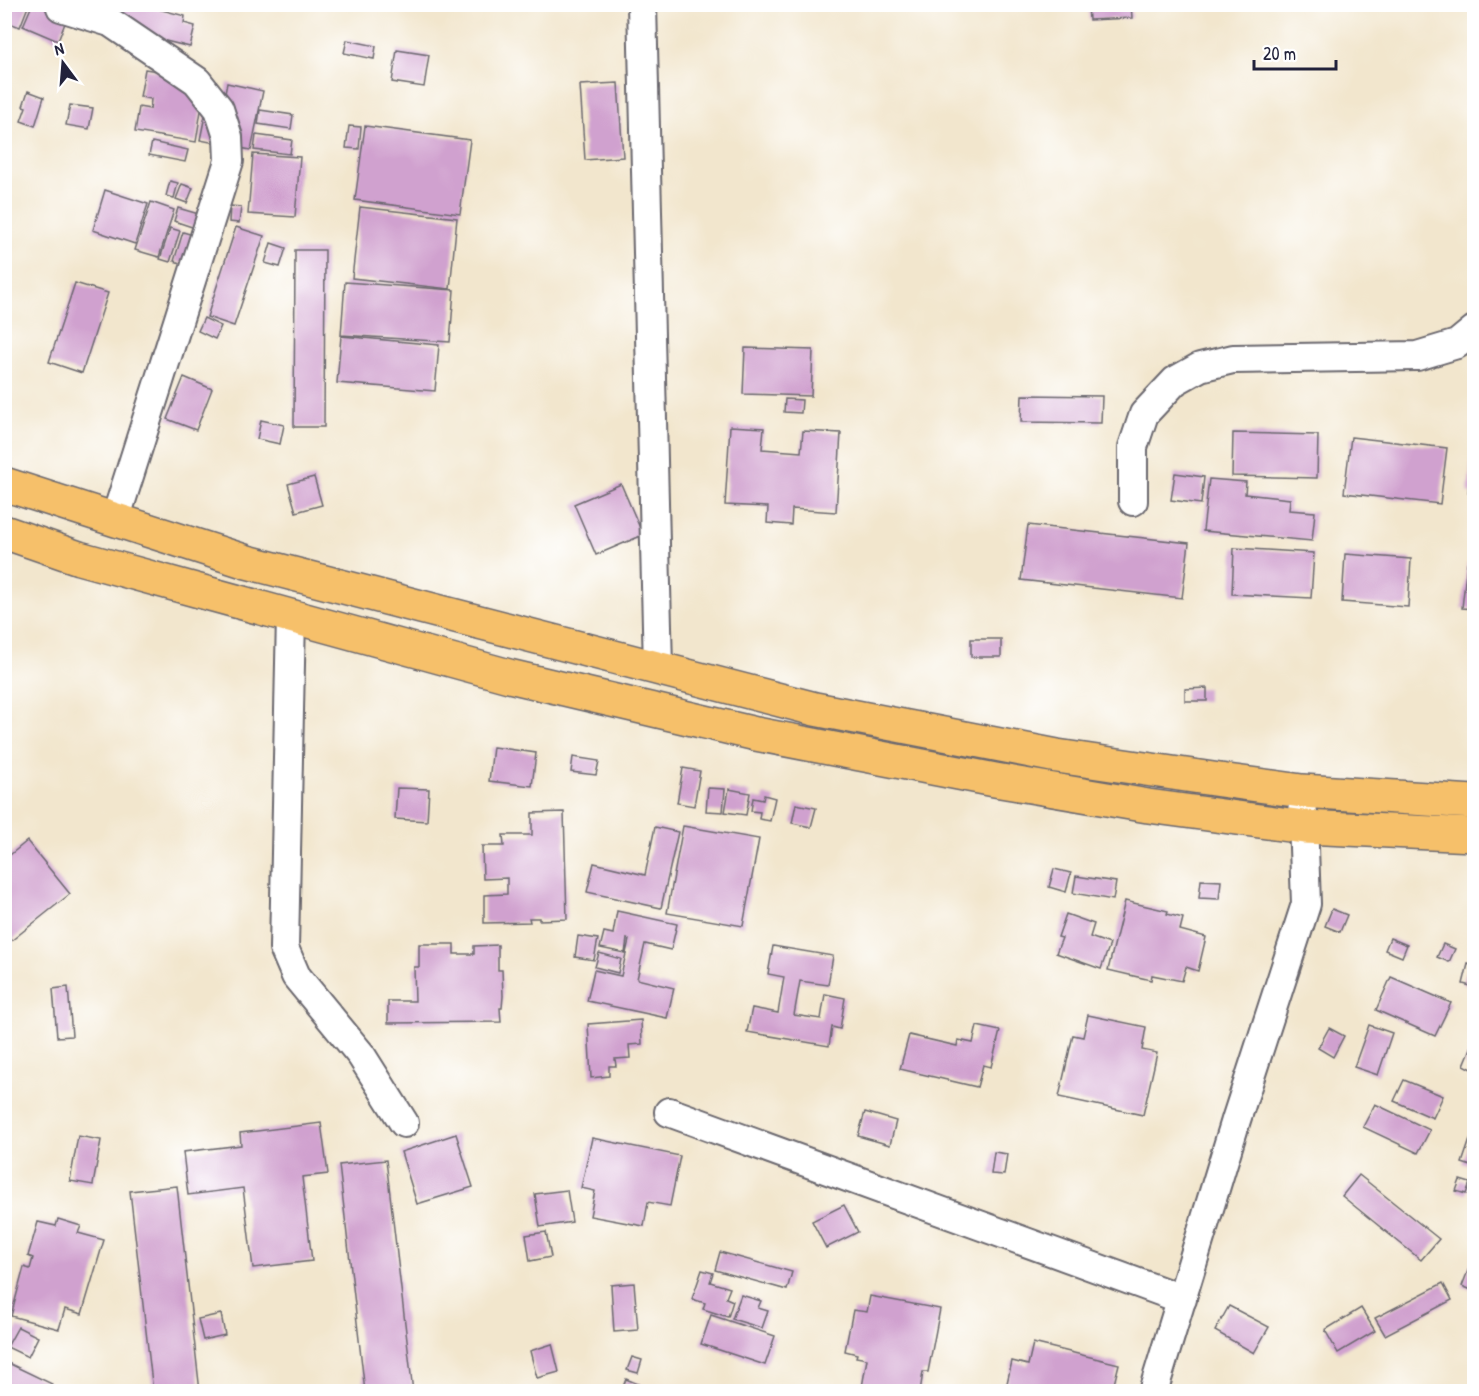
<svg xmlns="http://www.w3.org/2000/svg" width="1479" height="1396" font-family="'Patrick Hand',sans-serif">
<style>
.building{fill:#d0a1cf}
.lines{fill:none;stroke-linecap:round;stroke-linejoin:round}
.minor-casing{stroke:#6b676e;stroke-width:32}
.primary-casing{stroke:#6b676e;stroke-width:36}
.minor{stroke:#fff;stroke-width:28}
.primary{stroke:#f6c06b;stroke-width:33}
</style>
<rect width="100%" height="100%" fill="#fff"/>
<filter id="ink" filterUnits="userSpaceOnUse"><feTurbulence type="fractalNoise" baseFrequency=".0167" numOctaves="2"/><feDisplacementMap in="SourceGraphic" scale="12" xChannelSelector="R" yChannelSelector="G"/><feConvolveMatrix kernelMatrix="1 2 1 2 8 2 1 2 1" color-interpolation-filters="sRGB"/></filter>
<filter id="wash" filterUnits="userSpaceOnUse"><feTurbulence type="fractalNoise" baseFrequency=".008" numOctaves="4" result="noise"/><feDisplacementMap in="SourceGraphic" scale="24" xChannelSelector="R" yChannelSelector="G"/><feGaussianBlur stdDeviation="1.35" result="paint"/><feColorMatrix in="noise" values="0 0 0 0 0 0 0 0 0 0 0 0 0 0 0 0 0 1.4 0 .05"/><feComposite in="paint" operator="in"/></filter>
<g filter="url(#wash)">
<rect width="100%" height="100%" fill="#f2e6cd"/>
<g id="blocks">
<g class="building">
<polygon points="4,4 29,4 20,27 4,21"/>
<polygon points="35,4 49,4 69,13 58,41 23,26 32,5 34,6"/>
<polygon points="124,4 139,4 185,16 184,23 195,26 190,47 118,29"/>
<polygon points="1088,4 1131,4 1132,18 1089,20"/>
<polygon points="347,40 376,46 374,59 344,53"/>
<polygon points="397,50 429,55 424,87 392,82"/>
<polygon points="145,69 206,79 196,142 135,132 139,107 150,109 151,99 140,97"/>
<polygon points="227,83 263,91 251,150 200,140 208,101 223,104"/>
<polygon points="618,83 623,157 585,160 580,85"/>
<polygon points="28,91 44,97 35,126 21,121 26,107 23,106"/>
<polygon points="70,105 93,108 89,129 66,125"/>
<polygon points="260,110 293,115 291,129 258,124"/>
<polygon points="349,126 361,127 359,149 346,148"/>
<polygon points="365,126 470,140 460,214 355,200"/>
<polygon points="256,135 292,140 290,154 254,150"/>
<polygon points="152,142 188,150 185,162 149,155"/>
<polygon points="253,154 300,157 295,217 248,214"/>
<polygon points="170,181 178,183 174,198 166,196"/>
<polygon points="182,184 193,188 187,203 176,199"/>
<polygon points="105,190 148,204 135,244 93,230"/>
<polygon points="151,202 174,210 159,257 135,250"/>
<polygon points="230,206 241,207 239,223 229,222"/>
<polygon points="360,207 457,218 450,289 352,278"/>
<polygon points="178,208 209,217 204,231 174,221"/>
<polygon points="236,227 264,236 234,326 207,317"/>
<polygon points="170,228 180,231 170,262 160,259"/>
<polygon points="183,232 203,238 193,267 174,261"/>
<polygon points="271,243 286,248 280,267 265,263"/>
<polygon points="295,250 325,250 324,427 294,427"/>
<polygon points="345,282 454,290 450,342 341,335"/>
<polygon points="75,283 108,293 82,373 49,362"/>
<polygon points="204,318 221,326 215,339 198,331"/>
<polygon points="341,336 439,345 435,391 337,383"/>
<polygon points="745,348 813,350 811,396 743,394"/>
<polygon points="184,377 212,389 196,430 167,419"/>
<polygon points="1022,395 1102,396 1101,423 1021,422"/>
<polygon points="785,399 802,400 801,413 784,412"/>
<polygon points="261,420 284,425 280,444 257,439"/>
<polygon points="730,426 764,428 762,449 801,452 803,431 841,433 836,512 792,509 791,525 767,523 768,507 725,505"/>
<polygon points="1233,433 1318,435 1317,478 1232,476"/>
<polygon points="1351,437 1447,448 1440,504 1344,493"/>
<polygon points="1473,443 1474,443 1474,494 1468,493"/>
<polygon points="1175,473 1204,477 1201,504 1171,500"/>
<polygon points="314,477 322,505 296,512 288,484"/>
<polygon points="1209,479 1246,482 1245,494 1290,499 1289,510 1315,512 1312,541 1203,531"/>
<polygon points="621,484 643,535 596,555 574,504"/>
<polygon points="1028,525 1189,543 1182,598 1021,580"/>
<polygon points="1234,548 1314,553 1311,598 1232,594"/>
<polygon points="1345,554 1411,559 1408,607 1342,602"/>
<polygon points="1467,563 1474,563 1474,609 1462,608"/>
<rect x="971" y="639" width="30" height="18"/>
<polygon points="1207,688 1207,701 1185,701 1185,689"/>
<polygon points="493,747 536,753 532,786 489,781"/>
<polygon points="573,757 599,761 596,775 571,772"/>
<polygon points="683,768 700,771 694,806 677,803"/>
<polygon points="397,788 429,789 427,821 395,819"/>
<polygon points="708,788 725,789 723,812 706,811"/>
<polygon points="729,789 750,793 746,815 725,812"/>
<polygon points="764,795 775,798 770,821 759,819 760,812 751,811 753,798 763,800"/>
<polygon points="796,804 816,808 811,827 792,823"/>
<polygon points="564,812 567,919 539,920 539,918 529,918 530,922 484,923 484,895 507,894 507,878 483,879 482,846 504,846 503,835 532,835 532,813"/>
<polygon points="683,826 759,839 743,926 667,913"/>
<polygon points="655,827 678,832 661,908 587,892 594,863 645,875"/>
<polygon points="27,841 70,894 11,941 5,933 5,859"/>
<polygon points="1054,869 1071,873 1066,892 1049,887"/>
<polygon points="1076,876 1116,882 1113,900 1073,893"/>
<polygon points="1201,880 1221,881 1219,899 1199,898"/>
<polygon points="1125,901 1168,911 1167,914 1183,918 1180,930 1206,937 1198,971 1186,967 1182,981 1152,975 1151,980 1108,970"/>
<polygon points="1332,909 1347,915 1340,932 1325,926"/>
<polygon points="617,911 677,924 671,950 645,944 637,979 674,988 667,1018 587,1001 594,970 621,976 629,940 627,939 625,953 600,948 604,932 613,934"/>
<polygon points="1066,914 1094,924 1090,937 1110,944 1101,969 1056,953 1062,938 1058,937"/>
<polygon points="578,936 598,939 594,960 575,957"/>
<polygon points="1390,938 1407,945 1402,957 1385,950"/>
<polygon points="419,944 454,944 454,954 474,954 474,946 498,945 498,970 502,970 503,996 502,1008 500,1008 501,1022 388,1023 388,1001 415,1001 414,967 419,967"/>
<polygon points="1443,944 1455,949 1449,962 1437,957"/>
<polygon points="773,946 833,956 828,985 800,981 794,1015 821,1019 825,994 845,998 840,1029 832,1027 829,1046 747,1032 752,1008 778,1013 784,977 768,974"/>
<polygon points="599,953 621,959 618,973 595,967"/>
<polygon points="1468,964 1474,966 1474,987 1463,984"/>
<polygon points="1391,977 1451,1003 1435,1036 1376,1010"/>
<polygon points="68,987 72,1036 57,1037 53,989"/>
<polygon points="1088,1015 1146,1027 1142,1050 1157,1053 1143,1115 1059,1097 1073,1035 1083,1037"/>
<polygon points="641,1020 642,1044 629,1045 630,1058 615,1059 616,1066 609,1066 609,1076 591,1078 588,1024"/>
<polygon points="1369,1025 1392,1033 1378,1075 1354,1067"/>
<polygon points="977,1026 1000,1031 991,1067 983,1065 977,1087 900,1069 909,1035 957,1046 958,1040 973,1043"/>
<polygon points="1329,1028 1344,1036 1333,1057 1318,1048"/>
<polygon points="1474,1041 1474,1070 1464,1065"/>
<polygon points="1404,1080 1443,1096 1433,1118 1394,1101"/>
<polygon points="1375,1104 1430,1130 1418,1153 1363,1127"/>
<polygon points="865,1112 896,1121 890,1145 858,1136"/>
<polygon points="321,1123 328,1174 302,1177 312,1261 253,1268 243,1188 188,1195 183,1152 241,1145 240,1133"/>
<polygon points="1473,1131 1474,1132 1474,1167 1462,1163"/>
<polygon points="456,1134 473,1187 417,1204 401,1152"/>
<polygon points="78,1136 101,1140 93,1185 70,1181"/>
<polygon points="592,1138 680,1156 670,1206 648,1202 644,1226 590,1216 595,1191 581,1188"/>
<polygon points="994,1152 1007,1154 1004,1175 991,1174"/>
<polygon points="386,1160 413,1392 365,1392 339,1165"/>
<polygon points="1359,1175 1439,1239 1421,1260 1342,1196"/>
<polygon points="1460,1180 1470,1183 1466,1194 1456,1191"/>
<polygon points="177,1186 200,1392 153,1392 130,1191"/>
<polygon points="567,1190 572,1222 540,1227 535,1194"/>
<polygon points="844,1205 858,1232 826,1248 812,1221"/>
<polygon points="58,1219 81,1226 78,1233 104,1240 82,1314 65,1309 59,1329 11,1316 24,1267 30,1269 33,1258 28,1256 38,1222 56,1226"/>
<polygon points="546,1232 551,1257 530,1261 526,1235"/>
<polygon points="720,1252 792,1272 787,1290 715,1270"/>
<polygon points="1473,1258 1474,1259 1474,1291 1462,1286"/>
<polygon points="702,1270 713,1273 710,1282 730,1288 726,1298 733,1301 728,1317 703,1309 705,1303 692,1299"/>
<polygon points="634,1283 638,1330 614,1332 611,1285"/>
<polygon points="1443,1283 1452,1300 1385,1335 1375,1318"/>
<polygon points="741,1295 761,1301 758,1308 768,1311 762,1328 732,1319"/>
<polygon points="870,1296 940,1309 928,1372 923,1372 920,1392 887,1392 862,1387 867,1359 856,1357 857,1354 845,1351 853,1310 867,1312"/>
<polygon points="1229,1306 1269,1327 1254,1353 1215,1331"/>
<polygon points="1361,1308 1375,1331 1338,1353 1325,1330"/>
<polygon points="221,1314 225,1335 203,1340 198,1319"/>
<polygon points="711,1315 775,1336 765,1365 701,1344"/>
<polygon points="18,1327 38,1337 28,1357 7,1347"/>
<polygon points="1033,1343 1119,1364 1112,1392 1005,1392 1012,1361 1028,1365"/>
<polygon points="552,1344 559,1372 537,1378 530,1351"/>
<polygon points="632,1357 642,1360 638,1373 627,1370"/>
<polygon points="4,1361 52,1384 48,1392 4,1392"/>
<polygon points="626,1379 650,1389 649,1392 621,1392"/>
</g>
</g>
</g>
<g filter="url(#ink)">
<use href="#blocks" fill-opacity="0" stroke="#6b676e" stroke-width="1.5"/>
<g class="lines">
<defs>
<g id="minor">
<polyline points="60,4 61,7 110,22 197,81 219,109 228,137 229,161 115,520"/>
<polyline points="642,4 658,668"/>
<polyline points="1133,501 1133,447 1144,414 1175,381 1200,367 1233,359 1417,356 1457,344 1474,330"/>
<polyline points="291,616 284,948 296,976 361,1055 404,1123"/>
<polyline points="669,1112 1182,1299"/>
<polyline points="1153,1392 1236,1120 1306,904 1302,791"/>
</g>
<g id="primary">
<polyline points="4,484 247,562 815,709 1057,756 1220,780 1302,791 1474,802"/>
<polyline points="4,532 79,558 509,676 756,734 995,780 1148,806 1304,827 1474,835"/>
</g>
</defs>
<use href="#minor" class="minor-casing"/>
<use href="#primary" class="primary-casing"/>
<use href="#minor" class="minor"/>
<use href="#primary" class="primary"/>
</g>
</g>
<rect width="1479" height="1396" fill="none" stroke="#fff" stroke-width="24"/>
<g transform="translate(63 63) rotate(344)" stroke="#ffffff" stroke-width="4.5" paint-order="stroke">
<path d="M0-4.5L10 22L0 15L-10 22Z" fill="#22223b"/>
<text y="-9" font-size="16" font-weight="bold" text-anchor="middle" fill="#22223b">N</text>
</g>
<path d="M1254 60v9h82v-9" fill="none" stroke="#22223b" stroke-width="3"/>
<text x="1263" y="60" font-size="18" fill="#22223b" stroke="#ffffff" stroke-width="4.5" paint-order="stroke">20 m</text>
</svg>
